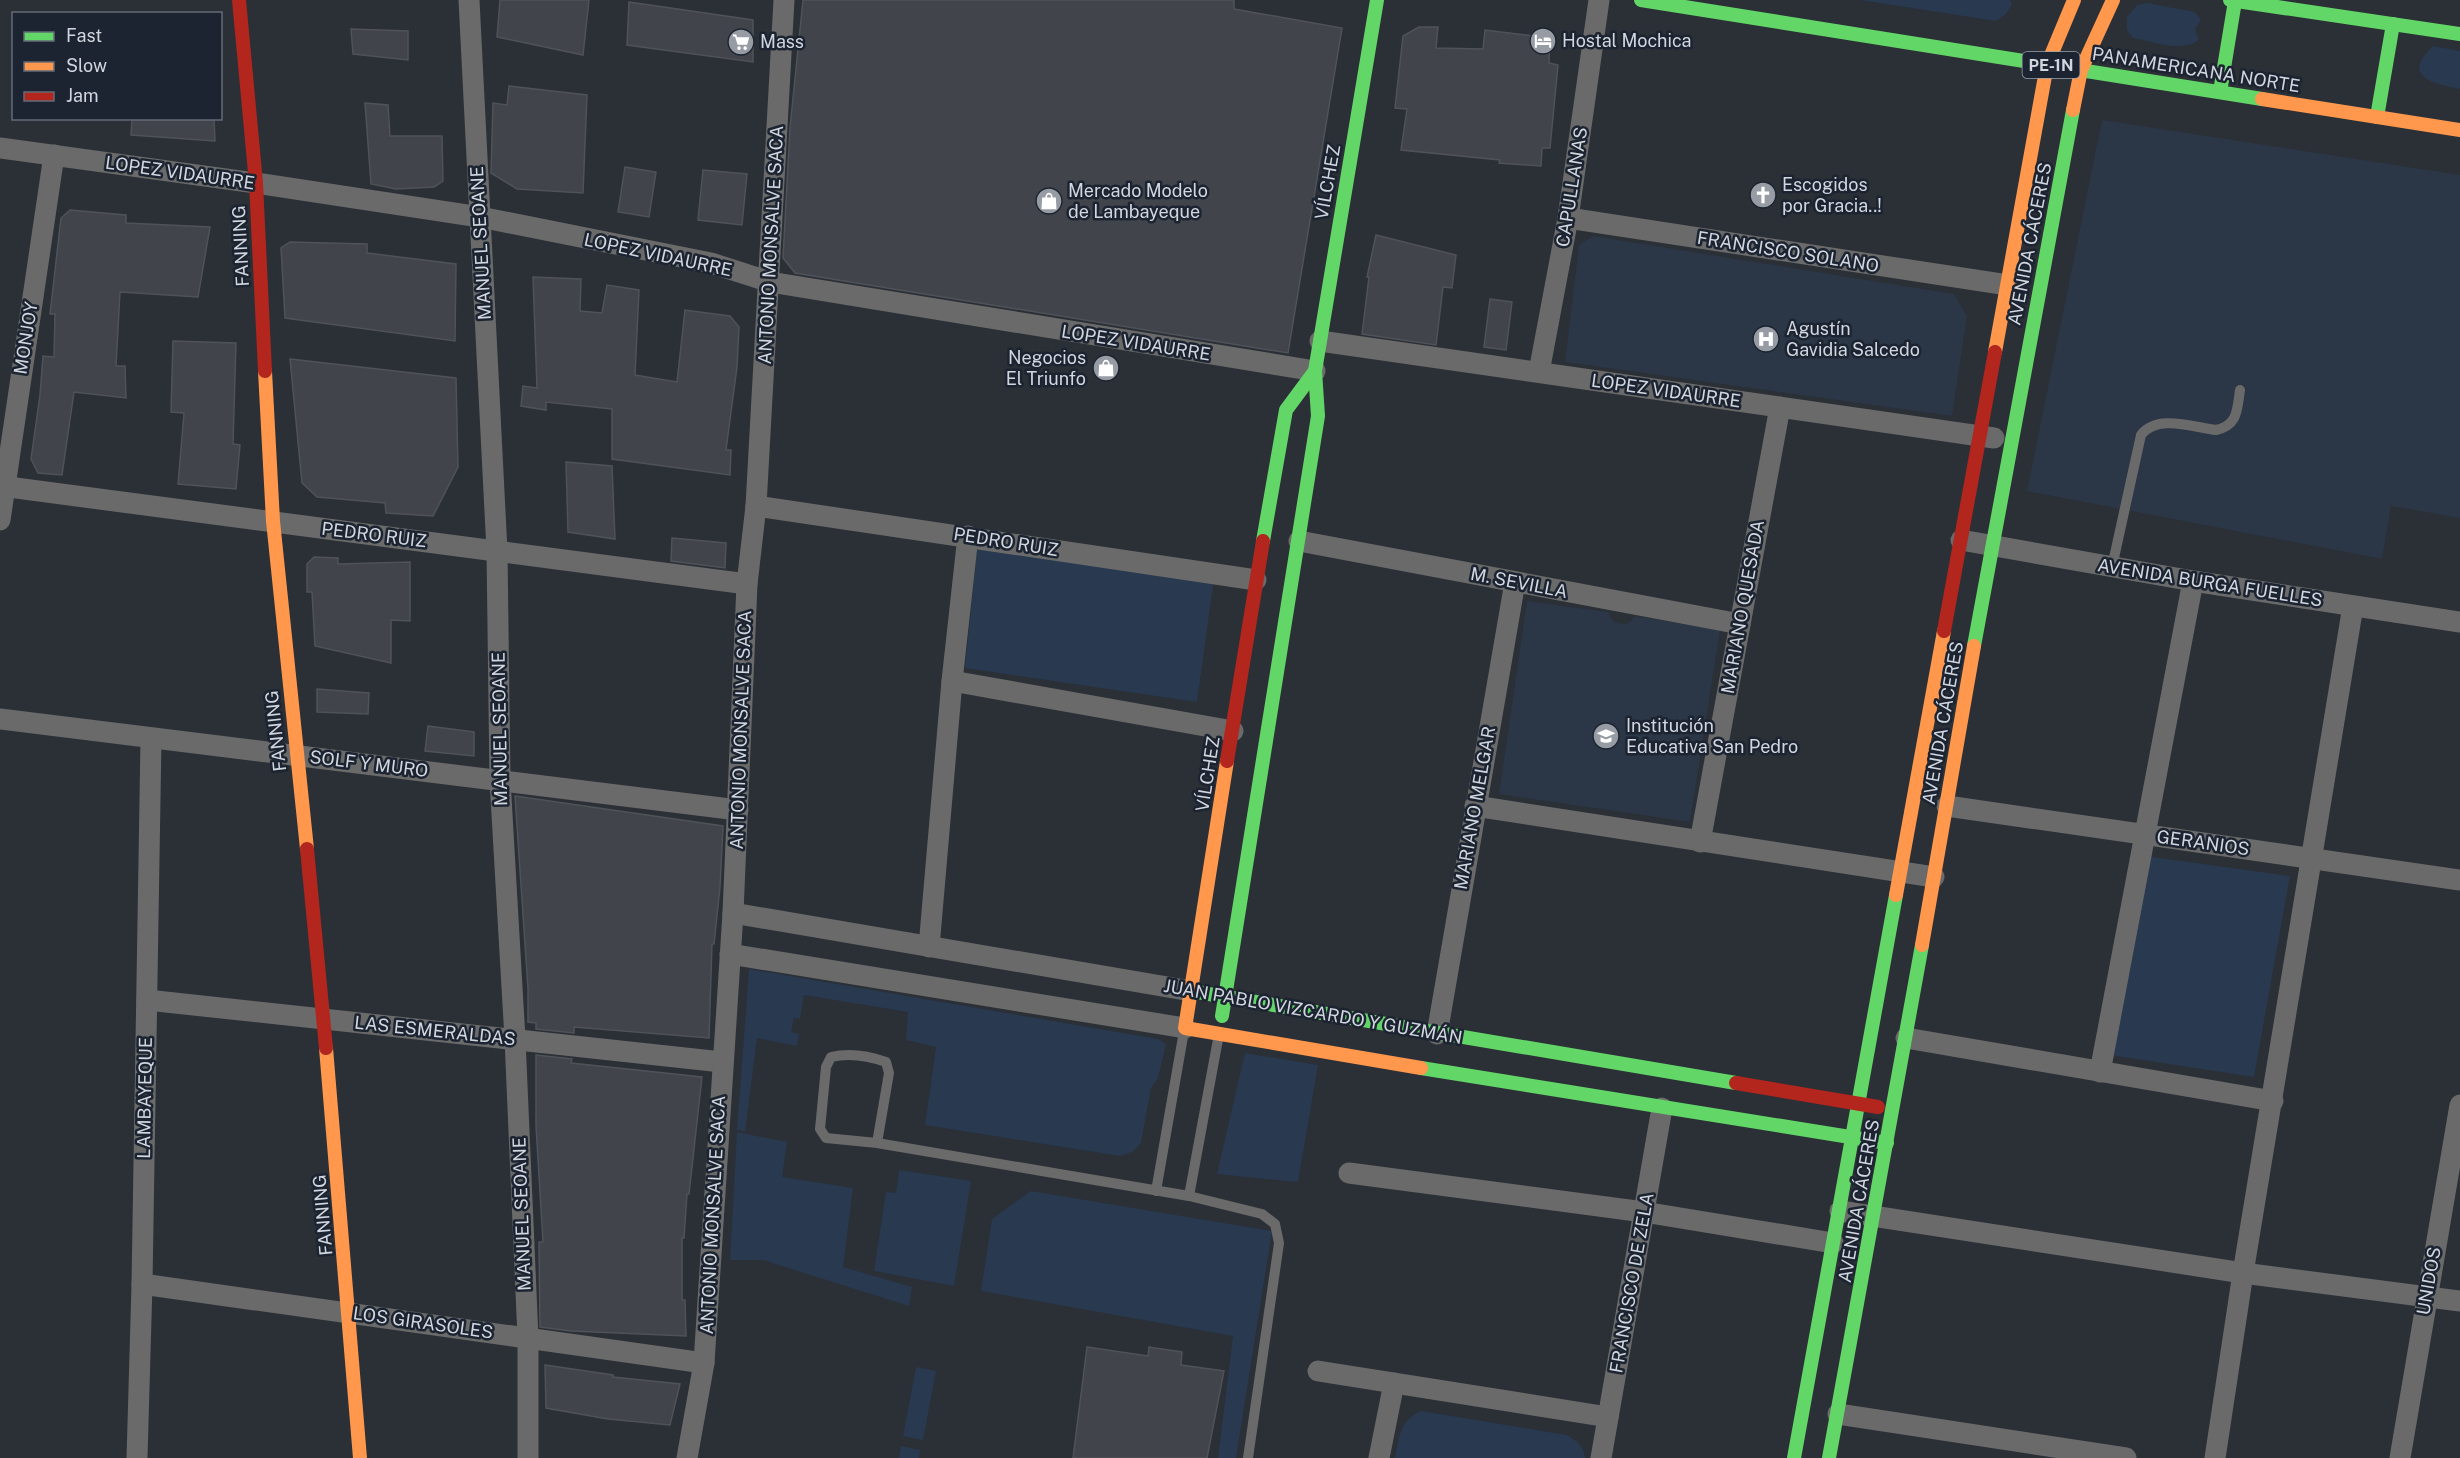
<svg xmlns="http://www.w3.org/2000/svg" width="2460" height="1458" font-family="'Public Sans',sans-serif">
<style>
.built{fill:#2b3646}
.green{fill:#283950}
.building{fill:#41444a;stroke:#4f5359;stroke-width:1.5}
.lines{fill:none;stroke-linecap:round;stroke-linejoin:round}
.lane{stroke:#696a69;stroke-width:10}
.street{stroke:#696a69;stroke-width:21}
.fast{stroke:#63d668;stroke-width:14}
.slow{stroke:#ff974d;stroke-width:14}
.jam{stroke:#b3261e;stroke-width:14}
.labels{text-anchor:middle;stroke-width:5;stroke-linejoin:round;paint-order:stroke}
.shield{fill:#1c2431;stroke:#9ba1ab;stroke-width:1.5}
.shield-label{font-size:16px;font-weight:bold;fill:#d1d6df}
.poi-label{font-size:18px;fill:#d1d6df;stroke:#1c2431;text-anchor:start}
.street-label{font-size:18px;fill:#d1d6df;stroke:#1c2431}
</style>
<rect width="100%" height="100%" fill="#2b2f36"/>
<g class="built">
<polygon points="2102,120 2460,175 2460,518 2391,506 2382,559 2027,491"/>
<polygon points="1593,236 1954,294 1967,316 1952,416 1565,362 1579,245"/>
<polygon points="1527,601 1608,612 1614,622 1622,624 1629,623 1635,616 1720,630 1690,822 1499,794"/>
</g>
<g class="green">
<polygon points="1860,0 2010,0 2012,5 2006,14 1996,21"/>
<path d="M2147,3L2195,12L2201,20L2195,29L2199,40C2181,53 2154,42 2133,38L2127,30V17L2137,5Z"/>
<path d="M2433,46L2460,51V89C2434,84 2400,77 2433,46Z"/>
<polygon points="978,540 1214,578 1197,702 965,668"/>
<polygon points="2145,856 2290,876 2254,1077 2110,1055"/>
<polygon points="749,969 1158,1039 1166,1044 1158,1078 1151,1088 1141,1143 1132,1152 1120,1156 925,1125 936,1047 906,1040 908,1012 804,995 800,1019 794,1018 791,1032 799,1034 797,1046 757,1038 745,1132 737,1129"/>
<polygon points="1245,1053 1318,1065 1298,1182 1217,1174"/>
<polygon points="737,1132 787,1142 782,1177 853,1188 843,1267 912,1287 909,1306 763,1260 730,1260"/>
<polygon points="899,1170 971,1181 954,1286 874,1271 886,1192 896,1193"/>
<polygon points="1031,1191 1272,1231 1236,1458 1218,1458 1233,1336 981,1291 992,1219"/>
<polygon points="916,1367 936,1371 923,1440 903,1436"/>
<path d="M1421,1411L1567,1435C1577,1441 1584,1446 1585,1458H1395C1399,1437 1400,1420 1421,1411Z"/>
<polygon points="901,1446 920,1450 919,1458 899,1458"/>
</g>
<g class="building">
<polygon points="500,0 589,0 583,55 497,37"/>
<polygon points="803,0 1234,0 1234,9 1342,28 1288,353 795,273 783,258 790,128"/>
<polygon points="629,2 753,20 753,62 627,45"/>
<polygon points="1419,27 1438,27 1436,48 1483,49 1485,30 1550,38 1549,63 1558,65 1550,148 1542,148 1541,166 1499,163 1500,160 1401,150 1407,109 1395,108 1403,36"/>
<polygon points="351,29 408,31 408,60 353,54"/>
<polygon points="509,86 587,95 583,193 517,189 491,173 493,103 507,105"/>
<polygon points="365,103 388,105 390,136 442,136 443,181 434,187 396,189 371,184"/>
<polygon points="132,118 214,118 215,141 131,135"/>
<polygon points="625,167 656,172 649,217 618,212"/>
<polygon points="703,170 747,174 742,225 698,220"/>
<polygon points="70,210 126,215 126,223 210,227 198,297 120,292 116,366 125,366 126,398 74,392 62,475 38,473 31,459 40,395 43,356 54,357 55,314 50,314 61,218"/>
<polygon points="1376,235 1456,255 1452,288 1443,287 1436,345 1362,334 1369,277 1367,277"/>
<polygon points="290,242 367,244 367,253 456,264 455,341 285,318 281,248"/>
<polygon points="533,277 581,279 580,311 602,313 607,285 639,290 635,375 677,382 685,310 730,316 739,327 737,367 726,450 731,450 730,475 612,459 612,409 546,402 546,410 521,406 523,386 537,388"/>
<polygon points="1490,299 1512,302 1506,350 1484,347"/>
<polygon points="173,341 236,343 233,444 240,445 236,489 178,484 184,413 171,412"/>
<polygon points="290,359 456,378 458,467 433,516 386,513 385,503 317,497 302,483"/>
<polygon points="566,462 612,466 615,539 568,532"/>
<polygon points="672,538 726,543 725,568 671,561"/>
<polygon points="314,557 338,558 338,564 410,562 410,621 391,620 391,663 315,646 312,592 307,592 307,564"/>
<polygon points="317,689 369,693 368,714 317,712"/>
<polygon points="428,726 474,732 474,756 425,751"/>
<polygon points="515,796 723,826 720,887 714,944 712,944 709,1038 574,1027 574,1033 536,1029 536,1023 528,1022 528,989"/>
<polygon points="536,1055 572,1059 571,1063 702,1077 689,1194 687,1194 684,1238 682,1238 682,1300 685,1300 686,1336 571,1331 540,1327 539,1242 543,1242 536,1126"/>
<polygon points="1087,1347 1148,1356 1149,1347 1182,1352 1181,1365 1224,1371 1207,1458 1073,1458"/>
<polygon points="545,1365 613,1375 613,1377 680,1384 670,1425 608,1419 546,1408"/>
</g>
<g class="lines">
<g class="lane">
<path d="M2112,567L2141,435C2157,414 2192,427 2216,430C2238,425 2237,410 2240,390"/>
<path d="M877,1143L889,1073L886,1062C869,1056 848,1053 831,1057L826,1067L820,1129L826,1138L877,1143L1189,1196L1262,1214L1275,1224L1279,1243L1248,1458"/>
<polyline points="1156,1191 1184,1031"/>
<polyline points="1189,1196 1219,1034"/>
</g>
<g class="street">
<polyline points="469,0 497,551 500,780 515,1039 528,1338 528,1458"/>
<polyline points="0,148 256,183 480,217 711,263 770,282 1315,371"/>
<polyline points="1568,218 2008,285"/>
<polyline points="1320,341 1994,438"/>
<polyline points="1539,372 1568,218 1599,0"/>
<polyline points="0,486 747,584"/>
<polyline points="756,506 1256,580"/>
<polyline points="0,520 54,155"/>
<polyline points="1961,540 2193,581 2460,622"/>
<polyline points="1299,541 1740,624"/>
<polyline points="952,681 1233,731"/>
<polyline points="0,719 738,810"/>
<polyline points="1475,806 1934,877"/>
<polyline points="1947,806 2460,880"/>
<polyline points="1700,842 1780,407"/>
<polyline points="733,913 1191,991"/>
<polyline points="929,947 952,681 968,536"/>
<polyline points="730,954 1185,1028"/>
<polyline points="147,1000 722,1062"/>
<polyline points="1437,1034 1515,582"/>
<polyline points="1906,1038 2273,1101"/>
<polyline points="2100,1072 2193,581"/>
<polyline points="1349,1173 1644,1212 1833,1243"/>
<polyline points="1840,1211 2243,1273 2460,1301"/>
<polyline points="142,1284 704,1363"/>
<polyline points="1318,1371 1608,1417"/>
<polyline points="1838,1414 2126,1458"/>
<polyline points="137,1458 142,1284 151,738"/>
<polyline points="687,1458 704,1363 733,913 747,584 756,506 784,0"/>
<polyline points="1379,1458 1394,1383"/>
<polyline points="1601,1458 1662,1108"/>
<polyline points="2215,1458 2243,1273 2353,606"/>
<polyline points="2400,1458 2460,1105"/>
</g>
<g class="fast">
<polyline points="1641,0 2262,99"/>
<polyline points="2230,0 2460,34"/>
<polyline points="2220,92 2235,1"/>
<polyline points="2377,117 2393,24"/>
<polyline points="1263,541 1286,410 1315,371 1377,0"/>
<polyline points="1974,646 2073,110"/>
<polyline points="1191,991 1736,1083"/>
<polyline points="1222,1016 1318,416 1315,371"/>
<polyline points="1421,1068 1887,1143"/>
<polyline points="1794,1458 1896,895"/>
<polyline points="1829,1458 1922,945"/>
</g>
<g class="slow">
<polyline points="2262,99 2460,130"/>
<polyline points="2073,110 2081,70 2113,0"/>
<polyline points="1995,352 2047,65 2074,0"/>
<polyline points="265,371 273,521 307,849"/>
<polyline points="1227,761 1185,1028 1421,1068"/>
<polyline points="1896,895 1944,631"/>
<polyline points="1922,945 1974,646"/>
<polyline points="326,1048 360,1458"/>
</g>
<g class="jam">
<polyline points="239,0 256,183 265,371"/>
<polyline points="1944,631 1995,352"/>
<polyline points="1227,761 1263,541"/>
<polyline points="307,849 326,1048"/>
<polyline points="1736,1083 1878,1107"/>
</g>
</g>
<defs>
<symbol id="hotel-disc" viewBox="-11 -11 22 22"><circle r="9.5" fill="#979ca4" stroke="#1c2431"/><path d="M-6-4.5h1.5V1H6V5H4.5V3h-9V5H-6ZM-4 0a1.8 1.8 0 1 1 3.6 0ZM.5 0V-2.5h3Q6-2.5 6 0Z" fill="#fff"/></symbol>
<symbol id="supermarket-disc" viewBox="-11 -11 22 22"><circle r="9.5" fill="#979ca4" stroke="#1c2431"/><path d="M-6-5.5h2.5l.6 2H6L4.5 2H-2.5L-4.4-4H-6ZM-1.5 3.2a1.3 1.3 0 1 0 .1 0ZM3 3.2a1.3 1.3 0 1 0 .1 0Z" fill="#fff"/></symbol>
<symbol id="church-disc" viewBox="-11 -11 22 22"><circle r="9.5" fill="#979ca4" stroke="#1c2431"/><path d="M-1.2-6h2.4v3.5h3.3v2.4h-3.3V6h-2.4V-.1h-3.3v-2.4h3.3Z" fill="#fff"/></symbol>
<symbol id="shop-disc" viewBox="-11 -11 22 22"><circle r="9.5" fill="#979ca4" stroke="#1c2431"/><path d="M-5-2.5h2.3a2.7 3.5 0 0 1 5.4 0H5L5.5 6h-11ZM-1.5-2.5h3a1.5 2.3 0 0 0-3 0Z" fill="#fff"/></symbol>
<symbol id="hospital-disc" viewBox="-11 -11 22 22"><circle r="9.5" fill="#979ca4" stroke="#1c2431"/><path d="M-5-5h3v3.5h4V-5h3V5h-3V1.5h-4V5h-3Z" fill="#fff"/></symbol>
<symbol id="school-disc" viewBox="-11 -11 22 22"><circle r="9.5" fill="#979ca4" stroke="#1c2431"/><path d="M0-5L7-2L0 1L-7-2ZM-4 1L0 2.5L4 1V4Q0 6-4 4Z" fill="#fff"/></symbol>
</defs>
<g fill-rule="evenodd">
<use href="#hotel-disc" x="1528" y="26" width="30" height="30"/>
<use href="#supermarket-disc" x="726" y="27" width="30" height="30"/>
<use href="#church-disc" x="1748" y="180" width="30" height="30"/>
<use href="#shop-disc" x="1034" y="186" width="30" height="30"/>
<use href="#hospital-disc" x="1751" y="324" width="30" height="30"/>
<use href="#shop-disc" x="1091" y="353" width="30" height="30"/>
<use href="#school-disc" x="1591" y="721" width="30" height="30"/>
</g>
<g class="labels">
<rect class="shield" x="2022.5" y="52" width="57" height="26" rx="4.5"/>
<g class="shield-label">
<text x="2051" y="71">PE-1N</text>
</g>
<g class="poi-label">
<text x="1562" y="47">Hostal Mochica</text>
<text x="760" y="48">Mass</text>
<text x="1782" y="191">Escogidos<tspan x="1782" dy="21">por Gracia..!</tspan></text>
<text x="1068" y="197">Mercado Modelo<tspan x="1068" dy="21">de Lambayeque</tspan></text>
<text x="1786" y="335">Agustín<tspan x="1786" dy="21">Gavidia Salcedo</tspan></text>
<text x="1086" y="364" text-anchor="end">Negocios<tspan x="1086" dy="21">El Triunfo</tspan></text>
<text x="1626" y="732">Institución<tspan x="1626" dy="21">Educativa San Pedro</tspan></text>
</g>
<g class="street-label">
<text transform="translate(2196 70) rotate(9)" y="6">PANAMERICANA NORTE</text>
<text transform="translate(180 173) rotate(8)" y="6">LOPEZ VIDAURRE</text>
<text transform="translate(1328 182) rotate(-80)" y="6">VÍLCHEZ</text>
<text transform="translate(1572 187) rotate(-81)" y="6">CAPULLANAS</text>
<text transform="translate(481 243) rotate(-93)" y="6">MANUEL SEOANE</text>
<text transform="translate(2030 244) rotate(-79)" y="6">AVENIDA CÁCERES</text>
<text transform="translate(771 245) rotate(-87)" y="6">ANTONIO MONSALVE SACA</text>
<text transform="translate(241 246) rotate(-93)" y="6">FANNING</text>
<text transform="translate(1788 252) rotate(9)" y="6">FRANCISCO SOLANO</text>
<text transform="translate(658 255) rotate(12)" y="6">LOPEZ VIDAURRE</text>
<text transform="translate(26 338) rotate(-81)" y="6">MONJOY</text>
<text transform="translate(1136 343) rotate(9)" y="6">LOPEZ VIDAURRE</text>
<text transform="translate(1666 391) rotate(8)" y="6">LOPEZ VIDAURRE</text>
<text transform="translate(374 535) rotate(7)" y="6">PEDRO RUIZ</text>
<text transform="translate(1006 542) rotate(9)" y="6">PEDRO RUIZ</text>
<text transform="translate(1519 583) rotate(11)" y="6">M. SEVILLA</text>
<text transform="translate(2210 583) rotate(9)" y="6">AVENIDA BURGA FUELLES</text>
<text transform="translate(1743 607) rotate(-80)" y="6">MARIANO QUESADA</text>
<text transform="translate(1943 723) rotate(-80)" y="6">AVENIDA CÁCERES</text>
<text transform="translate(500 729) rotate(-91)" y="6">MANUEL SEOANE</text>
<text transform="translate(741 730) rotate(-88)" y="6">ANTONIO MONSALVE SACA</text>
<text transform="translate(276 731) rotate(-96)" y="6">FANNING</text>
<text transform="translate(369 764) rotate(7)" y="6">SOLF Y MURO</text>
<text transform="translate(1208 774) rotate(-81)" y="6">VÍLCHEZ</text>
<text transform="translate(1475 808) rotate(-80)" y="6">MARIANO MELGAR</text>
<text transform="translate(2203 843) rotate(8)" y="6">GERANIOS</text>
<text transform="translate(1313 1012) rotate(10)" y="6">JUAN PABLO VIZCARDO Y GUZMÁN</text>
<text transform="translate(435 1031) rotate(6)" y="6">LAS ESMERALDAS</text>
<text transform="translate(145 1098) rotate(-89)" y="6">LAMBAYEQUE</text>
<text transform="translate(1859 1201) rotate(-80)" y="6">AVENIDA CÁCERES</text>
<text transform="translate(522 1214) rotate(-92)" y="6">MANUEL SEOANE</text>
<text transform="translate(323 1215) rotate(-95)" y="6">FANNING</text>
<text transform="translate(713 1215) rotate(-87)" y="6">ANTONIO MONSALVE SACA</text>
<text transform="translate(2429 1281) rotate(-80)" y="6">UNIDOS</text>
<text transform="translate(1632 1283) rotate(-80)" y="6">FRANCISCO DE ZELA</text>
<text transform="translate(423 1323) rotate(8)" y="6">LOS GIRASOLES</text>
</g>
</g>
<rect x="12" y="12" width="210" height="108" fill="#1c2431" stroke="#646b77" stroke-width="1.5"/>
<rect x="24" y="32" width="30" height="9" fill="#63d668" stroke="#646b77" stroke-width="1.5"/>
<text x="66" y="42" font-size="18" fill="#d1d6df">Fast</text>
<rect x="24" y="62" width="30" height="9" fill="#ff974d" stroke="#646b77" stroke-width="1.5"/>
<text x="66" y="72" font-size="18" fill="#d1d6df">Slow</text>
<rect x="24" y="92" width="30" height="9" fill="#b3261e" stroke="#646b77" stroke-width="1.5"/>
<text x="66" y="102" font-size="18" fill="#d1d6df">Jam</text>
</svg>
